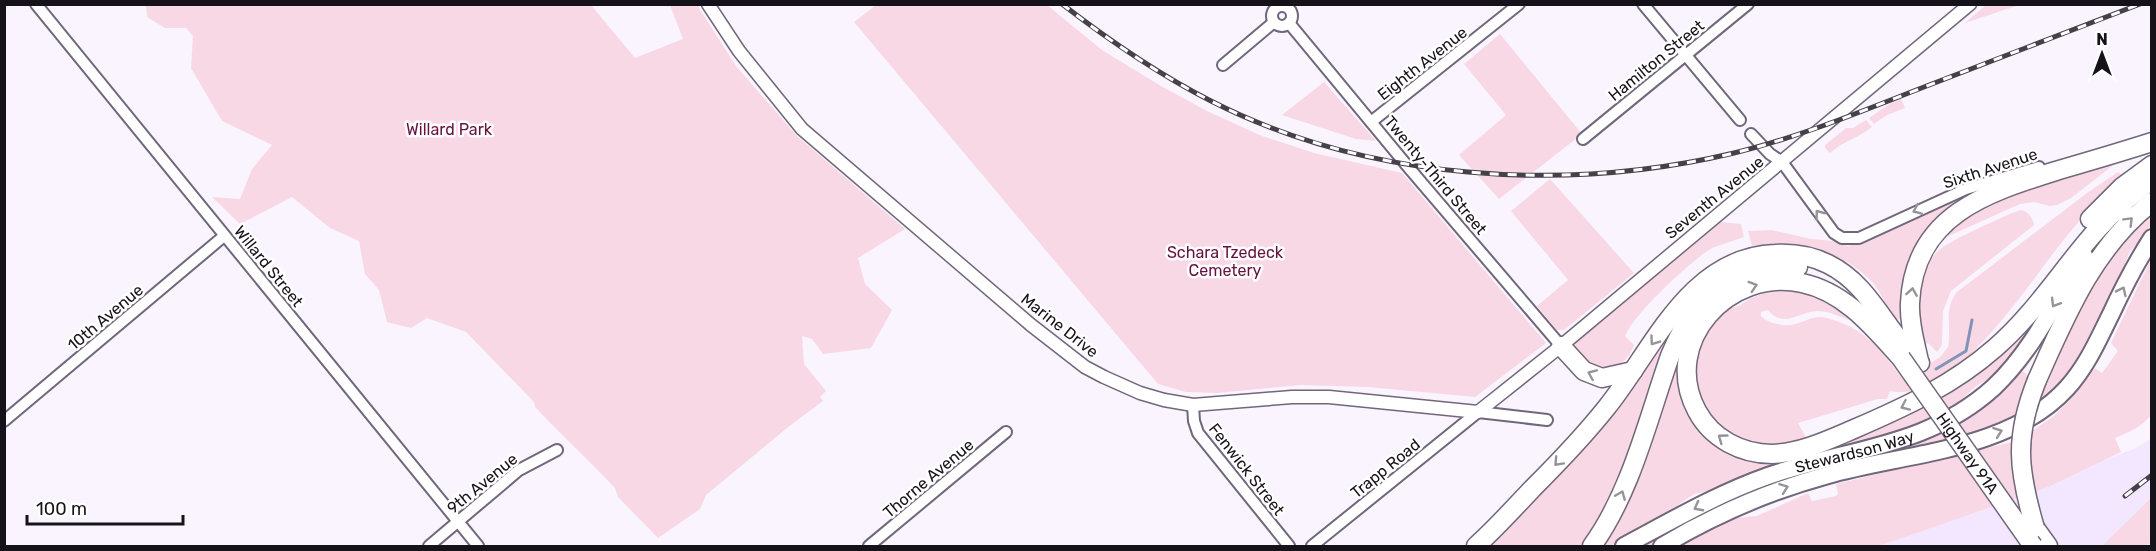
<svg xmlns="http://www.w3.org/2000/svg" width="2156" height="551" font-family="Rubik,sans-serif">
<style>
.built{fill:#f3e7ff}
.green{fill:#f9d8e5}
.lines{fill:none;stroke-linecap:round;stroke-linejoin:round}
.stream{stroke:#8293b9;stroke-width:3}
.minor-casing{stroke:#71677b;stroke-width:14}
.tertiary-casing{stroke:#71677b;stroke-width:15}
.primary-casing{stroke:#71677b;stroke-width:20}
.motorway-casing{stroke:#71677b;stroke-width:21}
.minor{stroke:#fff;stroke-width:10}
.tertiary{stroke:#fff;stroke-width:12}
.primary{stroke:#fff;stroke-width:16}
.motorway{stroke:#fff;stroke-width:18}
.rail-casing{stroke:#464149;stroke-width:5}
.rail{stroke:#fff;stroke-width:3;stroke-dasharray:9;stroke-linecap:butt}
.motorway-bridge-casing{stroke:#71677b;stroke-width:21;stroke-linecap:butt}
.motorway-bridge{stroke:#fff;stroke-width:18}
.oneway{stroke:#969498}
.labels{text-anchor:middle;stroke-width:5;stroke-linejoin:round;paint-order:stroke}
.street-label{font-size:16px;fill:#161219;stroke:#fff}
.park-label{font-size:16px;fill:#671140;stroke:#fff}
</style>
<rect width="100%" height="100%" fill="#f9f4fe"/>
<polygon class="built" points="2151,439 2151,546 1880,546 1967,511 2134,449"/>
<g class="green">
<path d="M146,5H591L635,58L683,39L670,5H697L736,66L797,136L905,229L858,258L865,284L892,310L871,348L823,354L812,339L802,336L804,364L826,391L820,397L823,401L787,428L706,495L700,509L658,538L618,497L615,488C589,460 561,435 535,407L534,402L466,332L427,318L411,328L387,322L379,290L365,274L359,241L330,228L292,197L240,224L212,197L240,199L252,169L272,145L222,121L191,68L193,36L186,28H165L147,17Z"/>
<polygon points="876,5 1047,5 1102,50 1161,86 1209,112 1262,136 1314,153 1402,173 1546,343 1475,397 1368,387 1300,385 1217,393 1186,392 1158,384 854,22"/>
<polygon points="1986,5 1986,4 2019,5 1965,23"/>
<polygon points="1500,34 1582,134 1499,199 1459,155 1506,115 1464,64"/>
<polygon points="1324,82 1376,141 1356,139 1282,115"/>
<polygon points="1900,97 1905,108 1887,115 1874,124 1869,118"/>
<path d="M1866,120L1872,127C1858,138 1842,142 1830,153L1825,148V145L1846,128H1853Z"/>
<path d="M2116,163L2071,198L2057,205L2050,206L2034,202L2020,204L1942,239C1972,202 2010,195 2053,182C2074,176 2095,168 2116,163Z"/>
<path d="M2118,172L2122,174L2120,178C2100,199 2080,219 2062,242C2028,284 1952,406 1890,391L1887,399H1878L1798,423L1807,439L1778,445L1751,443L1734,437L1720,427L1707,413L1695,383V363L1704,332L1725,309L1739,306L1751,298L1765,293L1784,290L1812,293L1840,306L1849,320C1839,316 1828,311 1817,311C1799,312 1783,329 1768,310L1761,312V316C1765,320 1768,321 1773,323C1779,324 1785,326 1791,325C1804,323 1814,314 1827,318C1868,329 1880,351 1905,381L1941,356L1948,347C1952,327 1943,310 1957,292L2087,193Z"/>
<polygon points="1550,179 1634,273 1564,330 1557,330 1537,306 1568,280 1511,211"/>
<path d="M1952,202L1953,205L1931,226L1902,319L1895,320C1886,306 1880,288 1867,277C1837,249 1791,239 1752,246L1748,231L1771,230L1812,239L1832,241L1848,246L1879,231Z"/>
<path d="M2021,210C2028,211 2033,218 2034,225L1951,291L1943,311L1942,345L1937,352L1928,343L1923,346C1921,334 1917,320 1917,309C1917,290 1923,265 1937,252C1951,239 1993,222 2012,213Z"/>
<polygon points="2151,211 2151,226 2129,253 2117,287 2087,347 2060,389 2015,420 1678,532 1653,546 1602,546 1678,356 1681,355 1679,367 1733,453 1864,433 1922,408 1966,381 2041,310 2032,328 2006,364 1992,377 1976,386 1957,404 1931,421 1717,489 1694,494 1643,529 1717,503 1988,400 2021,370 2031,377 2068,327 2104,263"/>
<path d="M1721,222L1741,224L1744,237L1712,248L1703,254C1682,270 1635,313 1625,336L1634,345C1627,366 1612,369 1592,369L1572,346L1575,345L1577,340Z"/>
<path d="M2151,259V415C2142,427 2127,433 2115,438L2121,452L2048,487L1879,546H1679L1735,518L1757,516L1808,493L1812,501L1836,496L1838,494L1836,484L2017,441L2054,416L2069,401L2095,368L2102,373L2118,351L2111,343Z"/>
<polygon points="1672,327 1676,329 1623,476 1585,546 1487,546"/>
<polygon points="2151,498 2151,542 2146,546 2102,546"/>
</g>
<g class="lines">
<polyline class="stream" points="1936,369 1966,351 1972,320"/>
<defs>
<g id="minor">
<polyline points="36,4 478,546"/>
<polyline points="1643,4 1740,120"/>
<circle cx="1282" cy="16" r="10"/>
<polyline points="1289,23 1409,168 1561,346"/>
<polyline points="1223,65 1274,22"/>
<polyline points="1371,122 1519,4"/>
<polyline points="1751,134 1770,154 1782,162 1834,233 1842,238 1859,238 1966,189 2039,167"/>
<polyline points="1583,139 1748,4"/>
<polyline points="1193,405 1194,421 1198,433 1289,546"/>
<polyline points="4,421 224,236"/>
<polyline points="429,546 519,470 557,450"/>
<polyline points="869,546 1006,432"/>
<polyline points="1312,546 1478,412 1547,420"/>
</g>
<polyline id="tertiary" points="708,4 739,51 802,129 1031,325 1085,367 1104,377 1140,393 1164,400 1193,405 1292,397 1329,397 1478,412 1561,346 1970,4"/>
<g id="primary">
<polyline points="2116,213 2124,203 2152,181"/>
<path id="s1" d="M1624,546C1671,521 1717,494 1768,476C1848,448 1927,448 1994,387C2033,350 2056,300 2084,255"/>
<path d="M1662,546C1714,515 1769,491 1828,475C1905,453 2010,451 2067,388C2087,366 2098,340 2111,314C2123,288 2136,263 2152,238"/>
</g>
<g id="motorway">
<polyline points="2090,219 2122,187 2152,165"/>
<polyline points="1561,346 1584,371 1602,378 1633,371"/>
<path d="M1901,358C1873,327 1845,292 1802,283C1729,267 1660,342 1697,411C1712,439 1742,454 1772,454C1801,453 1828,440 1854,429C1905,407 1953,385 1995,348C2044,306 2075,246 2124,203"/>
<path d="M1919,361C1915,342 1909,323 1910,303C1914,214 1989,192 2059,170C2090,161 2121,152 2152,142"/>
<path d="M2037,380C2066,315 2094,247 2152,202"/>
<polyline points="2035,528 2048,546"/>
<path d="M1476,546C1496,528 1514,508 1533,488C1559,462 1584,436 1607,407C1653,350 1689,257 1775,254C1792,253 1812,256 1828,264C1871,285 1886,332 1920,363"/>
<path d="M1592,546C1631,492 1648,419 1670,356C1694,298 1730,260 1798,267"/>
</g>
</defs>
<use href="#minor" class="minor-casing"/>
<use href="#tertiary" class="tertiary-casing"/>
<use href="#primary" class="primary-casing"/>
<use href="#motorway" class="motorway-casing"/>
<use href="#minor" class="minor"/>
<use href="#tertiary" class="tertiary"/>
<use href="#primary" class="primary"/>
<use href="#motorway" class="motorway"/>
<defs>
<g id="rail">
<path d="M1062,4C1110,41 1158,74 1211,101C1368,181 1565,193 1734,153C1800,137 1862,111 1924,87C1996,59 2068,32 2140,4"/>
<polyline points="2125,496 2152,475"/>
</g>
</defs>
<use href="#rail" class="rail-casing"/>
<use href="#rail" class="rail"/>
<defs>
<g id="motorway-bridge">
<path id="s2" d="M1901,358L2033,546"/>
<path d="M2035,528C2018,470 2014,437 2037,380"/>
</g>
</defs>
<use href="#motorway-bridge" class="motorway-bridge-casing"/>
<use href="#motorway-bridge" class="motorway-bridge"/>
</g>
<defs><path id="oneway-chevron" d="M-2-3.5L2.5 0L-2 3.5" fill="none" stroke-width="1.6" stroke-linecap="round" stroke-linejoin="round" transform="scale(1.5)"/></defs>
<g class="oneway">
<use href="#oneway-chevron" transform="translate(1917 210) rotate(157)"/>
<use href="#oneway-chevron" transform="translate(1819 214) rotate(-127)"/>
<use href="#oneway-chevron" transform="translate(2129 221) rotate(-45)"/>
<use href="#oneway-chevron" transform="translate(1753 286) rotate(-18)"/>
<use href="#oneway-chevron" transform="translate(2122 291) rotate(-64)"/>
<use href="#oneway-chevron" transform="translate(1912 292) rotate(-81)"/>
<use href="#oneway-chevron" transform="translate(2055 303) rotate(121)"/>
<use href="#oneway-chevron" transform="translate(1654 341) rotate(125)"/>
<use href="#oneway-chevron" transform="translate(1592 374) rotate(-157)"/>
<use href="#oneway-chevron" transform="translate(1905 406) rotate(156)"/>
<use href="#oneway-chevron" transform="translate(1998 432) rotate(-20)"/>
<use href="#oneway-chevron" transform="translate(1722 438) rotate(-144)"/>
<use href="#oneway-chevron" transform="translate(1558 462) rotate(133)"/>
<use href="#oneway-chevron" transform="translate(1784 488) rotate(-20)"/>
<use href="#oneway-chevron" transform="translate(1621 495) rotate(-67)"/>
<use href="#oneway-chevron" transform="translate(1698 507) rotate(152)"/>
</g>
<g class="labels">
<g class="street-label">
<text transform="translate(1656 60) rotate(-39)" y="6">Hamilton Street</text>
<text transform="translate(1422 63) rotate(-38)" y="6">Eighth Avenue</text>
<text transform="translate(1990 168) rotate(-18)" y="6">Sixth Avenue</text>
<text transform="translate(1436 175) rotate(50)" y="6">Twenty-Third Street</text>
<text transform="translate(1714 197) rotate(-39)" y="6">Seventh Avenue</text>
<text transform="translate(269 266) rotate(51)" y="6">Willard Street</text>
<text transform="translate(105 317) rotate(-40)" y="6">10th Avenue</text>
<text transform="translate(1060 325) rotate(38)" y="6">Marine Drive</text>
<text dy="6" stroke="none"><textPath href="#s1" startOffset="250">Stewardson Way</textPath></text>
<text dy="6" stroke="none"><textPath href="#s2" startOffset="116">Highway 91A</textPath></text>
<text transform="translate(1385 468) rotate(-39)" y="6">Trapp Road</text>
<text transform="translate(1247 469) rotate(52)" y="6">Fenwick Street</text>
<text transform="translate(928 478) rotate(-40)" y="6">Thorne Avenue</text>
<text transform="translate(482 483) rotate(-39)" y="6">9th Avenue</text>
</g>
<g class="park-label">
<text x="449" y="135">Willard Park</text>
<text x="1225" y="258">Schara Tzedeck<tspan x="1225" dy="18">Cemetery</tspan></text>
</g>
</g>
<rect width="2156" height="551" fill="none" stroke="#161219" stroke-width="12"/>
<g transform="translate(2102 54)" stroke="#ffffff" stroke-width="4.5" paint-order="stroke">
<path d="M0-4.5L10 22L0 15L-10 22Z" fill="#161219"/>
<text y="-9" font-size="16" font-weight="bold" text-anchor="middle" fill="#161219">N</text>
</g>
<path d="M27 515v9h156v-9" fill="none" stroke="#161219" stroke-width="3"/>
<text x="36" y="515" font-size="18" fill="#161219" stroke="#ffffff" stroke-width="4.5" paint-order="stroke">100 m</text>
</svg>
